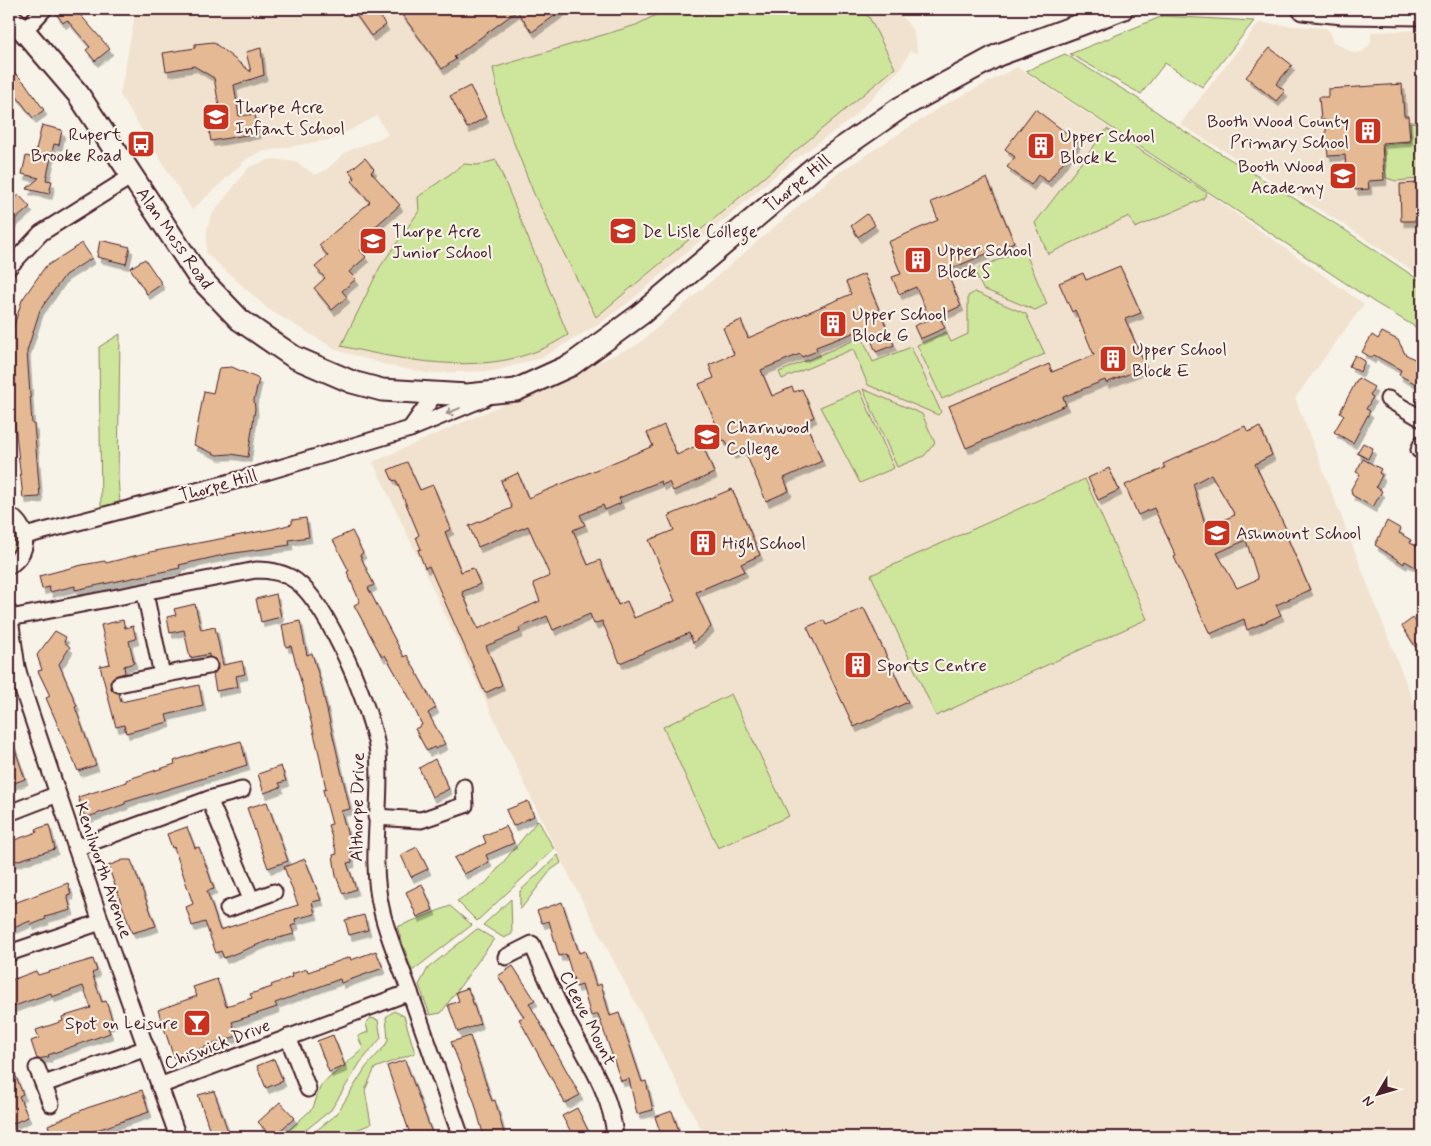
<svg xmlns="http://www.w3.org/2000/svg" width="1431" height="1146" font-family="Mynerve,sans-serif">
<style>
.built{fill:#f1e2cf}
.green{fill:#cde69b;stroke:#8c8263}
.building{fill:#e4b994;stroke:#4a1f2b;fill-rule:evenodd;filter:url(#shadow)}
.lines{fill:none;stroke-linecap:round;stroke-linejoin:round}
.street-casing{stroke:#4a1f2b;stroke-width:19}
.secondary-casing{stroke:#4a1f2b;stroke-width:25}
.street{stroke:#f7f3e8;stroke-width:15}
.secondary{stroke:#f7f3e8;stroke-width:21}
.oneway{stroke:#a0898a}
.labels{text-anchor:middle;stroke-width:4.5;stroke-linejoin:round;paint-order:stroke}
.poi-label{font-size:18px;fill:#4a1f2b;stroke:#f7f3e8;text-anchor:start}
.street-label{font-size:18px;fill:#4a1f2b;stroke:#f7f3e8}
</style>
<defs>
<filter id="shadow"><feDropShadow dx="3" dy="5.5" stdDeviation="0" flood-color="#0004"/></filter>
</defs>
<rect width="100%" height="100%" fill="#f7f3e8"/>
<filter id="ink" filterUnits="userSpaceOnUse"><feTurbulence type="fractalNoise" baseFrequency=".02" numOctaves="2"/><feDisplacementMap in="SourceGraphic" scale="10" xChannelSelector="R" yChannelSelector="G"/><feConvolveMatrix kernelMatrix="1 2 1 2 8 2 1 2 1" color-interpolation-filters="sRGB"/></filter>
<g filter="url(#ink)">
<g class="built">
<polygon points="136,9 896,9 913,30 918,53 910,51 901,68 850,120 791,162 633,299 599,324 541,358 494,371 426,373 386,365 337,350 268,309 206,253 207,229 211,216 249,167 272,159 296,162 315,175 326,170 346,152 388,135 377,116 333,139 260,152 248,158 192,210 120,95"/>
<polygon points="1259,23 1325,28 1331,33 1332,41 1354,53 1362,52 1371,43 1371,32 1422,30 1422,277 1348,227 1180,124"/>
<polygon points="1017,67 1207,193 1364,304 1295,398 1422,724 1422,1137 705,1137 555,848 373,462 637,345 835,175 942,106"/>
</g>
<g class="green">
<polygon points="668,9 859,9 869,17 895,68 596,317 534,194 501,110 493,68 636,25"/>
<polygon points="1163,16 1254,21 1202,87 1165,63 1141,94 1070,54"/>
<polygon points="1065,54 1137,98 1184,131 1339,226 1422,282 1422,331 1374,302 1026,71"/>
<polygon points="1410,122 1422,123 1422,201 1420,201 1419,179 1396,181 1386,178 1383,145 1411,142"/>
<polygon points="1107,129 1207,193 1203,199 1135,228 1129,216 1048,254 1035,223"/>
<path d="M496,160L568,335C558,341 548,347 537,351C478,375 401,360 341,346L380,267L419,211L418,197L464,164L478,165Z"/>
<polygon points="1024,249 1047,304 1035,310 983,289 974,270"/>
<polygon points="975,292 1026,314 1045,354 942,399 917,345 946,332 951,342 968,334 968,296"/>
<polygon points="120,334 118,478 120,504 101,508 99,347"/>
<polygon points="862,337 873,362 911,347 941,412 938,415 868,385 853,349 782,379 779,372"/>
<polygon points="863,389 922,414 935,443 924,456 897,467"/>
<polygon points="860,390 894,468 860,483 820,407"/>
<polygon points="1085,479 1147,619 936,716 871,575"/>
<polygon points="9,515 23,531 9,566"/>
<polygon points="731,694 789,816 718,848 663,727"/>
<polygon points="538,820 554,849 477,921 457,901 486,883"/>
<polygon points="558,855 561,863 551,870 520,910 520,891"/>
<polygon points="511,899 512,934 504,938 483,925"/>
<polygon points="450,906 472,925 412,971 397,927"/>
<polygon points="477,929 494,939 441,1013 430,1015 419,985 428,968"/>
<polygon points="394,1011 404,1016 415,1053 375,1068 365,1090 371,1124 339,1137 308,1137 336,1115 366,1067 385,1046 388,1040 386,1017"/>
<polygon points="371,1018 378,1020 381,1038 360,1063 331,1110 297,1137 281,1137 313,1108 321,1085 363,1049 358,1036 368,1032 366,1023"/>
</g>
<g class="building">
<polygon points="53,9 79,9 77,11 110,49 95,61 86,50 90,47 67,20 63,23"/>
<polygon points="352,9 374,9 386,25 371,36"/>
<polygon points="398,9 564,9 532,32 517,11 454,57 456,59 442,69"/>
<polygon points="213,42 251,72 246,52 261,48 264,75 234,85 239,116 255,114 258,133 211,141 208,124 222,122 214,78 194,66 166,71 163,53 195,48 195,44"/>
<polygon points="1270,48 1292,65 1276,84 1285,91 1276,101 1246,77"/>
<polygon points="9,67 25,83 44,110 33,118 9,86"/>
<polygon points="1402,84 1404,116 1408,116 1410,141 1382,143 1384,180 1368,181 1369,189 1355,190 1354,181 1347,181 1345,155 1328,156 1325,120 1321,120 1319,97 1328,97 1328,89"/>
<polygon points="470,86 486,117 467,128 450,96"/>
<polygon points="1035,109 1078,142 1048,182 1038,175 1031,185 1007,167 1015,157 1005,149"/>
<polygon points="42,125 62,130 59,145 54,144 46,180 52,181 49,194 26,189 39,178 22,174 26,156 34,158"/>
<polygon points="365,158 374,169 371,172 400,205 370,231 374,237 360,250 366,257 349,272 356,279 342,291 347,297 332,310 314,288 325,278 315,267 328,256 319,245 370,202 352,181 355,178 349,171"/>
<polygon points="987,178 1014,242 946,271 961,306 939,316 945,328 920,339 914,326 930,319 916,287 899,294 892,277 901,274 888,242 938,220 931,202"/>
<polygon points="1417,183 1419,221 1401,221 1400,184"/>
<polygon points="19,195 30,207 9,225 9,204"/>
<polygon points="867,214 875,225 858,237 851,226"/>
<polygon points="100,240 130,247 126,264 97,257"/>
<polygon points="82,243 92,258 65,275 40,310 27,351 32,424 34,424 40,497 23,498 14,415 12,415 9,341 22,300 45,267"/>
<polygon points="145,259 162,284 147,294 130,268"/>
<polygon points="1120,266 1141,313 1125,319 1146,367 1106,383 1105,380 1063,397 1066,405 966,448 949,406 1049,364 1052,372 1094,355 1075,310 1072,312 1059,283 1083,273 1086,280"/>
<polygon points="864,274 894,345 876,352 866,328 816,347 817,351 802,357 800,354 761,370 772,396 792,387 794,392 802,389 814,417 805,421 822,461 784,478 789,491 766,501 744,449 732,454 725,440 723,441 699,384 714,378 709,365 734,354 723,328 741,320 748,338 851,294 846,282"/>
<polygon points="1382,332 1398,340 1405,354 1422,363 1422,387 1399,375 1401,370 1374,355 1372,358 1362,352 1372,335 1378,339"/>
<polygon points="1355,355 1365,361 1360,372 1349,366"/>
<polygon points="232,367 259,379 254,400 255,409 248,457 231,454 217,455 194,445 204,391 213,393 219,368"/>
<polygon points="1358,378 1374,387 1370,395 1373,397 1366,409 1370,411 1353,443 1334,432 1344,415 1340,412"/>
<polygon points="664,425 677,455 702,443 714,473 673,491 669,482 662,485 661,481 619,498 621,503 605,510 603,505 580,515 585,525 573,530 588,565 600,560 618,605 627,601 634,618 675,601 649,540 674,530 668,516 732,489 760,555 741,564 745,571 696,592 711,627 693,643 689,633 620,663 602,621 594,624 590,614 553,630 547,616 519,628 520,632 486,646 502,685 485,693 429,566 425,568 418,550 421,549 416,537 419,535 396,480 393,481 388,470 407,462 420,490 433,485 451,529 445,532 461,572 473,568 480,584 462,592 478,629 540,601 533,583 550,576 528,526 478,547 469,526 512,508 501,481 518,473 528,498 653,446 647,433"/>
<path d="M1245,426L1248,432L1260,427L1272,455L1255,464L1286,529L1284,530L1310,590L1276,605L1281,615L1247,630L1244,619L1210,634L1174,557L1176,556L1154,508L1138,515L1125,485L1165,468L1163,464ZM1211,474L1235,515L1206,527L1193,484ZM1246,540L1258,579L1237,588L1217,553Z"/>
<polygon points="1363,443 1373,448 1368,459 1357,453"/>
<polygon points="1363,459 1381,469 1379,473 1382,475 1376,487 1382,491 1373,507 1352,495 1351,489 1360,474 1356,472"/>
<polygon points="1109,468 1119,490 1098,500 1088,478"/>
<polygon points="306,518 309,537 289,540 290,545 228,554 179,565 180,568 75,590 75,586 50,592 49,587 42,589 39,576 82,565 105,561 106,563 150,552 273,529 292,524 292,520"/>
<polygon points="1387,521 1401,529 1399,533 1411,540 1410,543 1422,549 1422,571 1405,561 1404,564 1375,545"/>
<polygon points="352,531 363,553 360,555 374,585 368,588 404,657 407,655 436,708 428,713 445,744 435,749 434,747 427,751 415,729 422,725 408,695 385,655 382,657 354,605 360,602 347,572 349,571 333,540"/>
<polygon points="276,594 281,617 261,622 256,599"/>
<polygon points="195,604 201,630 215,627 223,665 242,661 245,674 236,676 238,687 216,691 213,674 218,669 216,660 209,657 209,654 190,658 184,630 170,633 167,617 176,615 174,609"/>
<polygon points="864,608 908,702 854,727 807,627 824,620 826,625"/>
<polygon points="1413,618 1422,630 1422,657 1402,626"/>
<polygon points="123,620 125,628 133,626 136,639 129,641 134,663 124,666 125,673 115,676 110,682 112,690 119,693 121,702 199,685 203,706 166,715 168,722 126,733 124,725 116,727 100,666 110,664 101,625"/>
<polygon points="300,621 307,655 312,653 320,680 350,809 341,811 350,843 352,862 347,863 356,889 343,894 336,876 333,855 337,854 328,825 332,824 323,790 326,789 319,754 302,685 291,646 286,647 282,625"/>
<polygon points="55,631 66,637 64,642 70,647 59,664 77,706 75,707 96,765 78,771 46,698 50,696 38,671 42,670 37,655"/>
<polygon points="9,738 11,738 25,779 9,785"/>
<polygon points="241,741 247,765 125,802 125,804 85,818 78,797 127,782 126,780 175,764 174,761 197,753"/>
<polygon points="435,759 449,789 432,797 419,768"/>
<polygon points="281,766 286,781 279,783 281,787 264,793 258,774"/>
<polygon points="528,801 534,816 513,826 506,810"/>
<polygon points="267,802 288,861 268,868 247,808"/>
<polygon points="49,825 55,849 9,863 9,842 37,832 36,829"/>
<polygon points="506,826 514,843 486,855 489,862 464,874 454,858 486,843 483,836"/>
<polygon points="187,827 195,848 199,847 208,871 214,889 207,891 220,930 298,905 284,867 305,859 321,900 312,902 315,914 295,919 296,924 291,926 294,934 267,941 224,958 221,951 216,953 205,922 192,926 186,907 193,904 174,847 172,848 167,834"/>
<polygon points="417,847 428,869 411,877 401,855"/>
<polygon points="123,860 131,860 156,926 132,933 108,866"/>
<polygon points="68,883 71,894 67,895 71,910 45,917 46,919 31,925 30,921 9,930 9,905"/>
<polygon points="422,884 433,910 417,917 406,892"/>
<polygon points="562,902 579,953 585,951 596,986 601,984 610,1016 619,1013 642,1082 646,1081 653,1110 637,1114 629,1079 621,1081 598,1014 591,1016 582,985 576,987 566,954 559,956 549,921 542,923 537,911"/>
<polygon points="364,915 368,930 349,935 345,920"/>
<polygon points="376,951 383,968 341,983 340,979 275,1003 277,1007 232,1022 237,1036 174,1058 158,1010 197,996 193,987 217,979 226,1006 252,998 250,994 272,987 271,985 292,977 291,974 307,969 308,972 350,957 351,960"/>
<polygon points="93,959 97,971 92,973 102,1002 106,1001 113,1023 107,1025 110,1033 48,1055 49,1057 37,1059 31,1041 39,1038 36,1030 63,1021 62,1017 91,1008 83,986 52,997 51,993 9,1008 9,981 36,971 38,975"/>
<polygon points="513,966 535,1000 529,1003 580,1095 565,1103 519,1019 524,1017 498,976"/>
<polygon points="468,988 480,1024 458,1032 448,1005 459,1001 456,992"/>
<polygon points="333,1035 345,1066 329,1072 317,1041"/>
<polygon points="470,1036 492,1101 495,1100 505,1137 484,1137 474,1101 451,1042"/>
<polygon points="274,1059 283,1081 266,1088 257,1066"/>
<polygon points="9,1060 23,1094 19,1096 28,1117 9,1125"/>
<polygon points="405,1060 432,1133 419,1137 411,1137 387,1066"/>
<polygon points="142,1090 149,1112 77,1137 52,1137 48,1125 87,1108"/>
<polygon points="214,1091 230,1137 212,1137 198,1095"/>
<polygon points="280,1102 295,1118 272,1137 258,1122"/>
<polygon points="577,1108 589,1132 579,1137 574,1137 562,1116"/>
<polygon points="672,1111 681,1137 662,1137 655,1117"/>
</g>
<g class="lines">
<defs>
<g id="street">
<polyline points="24,31 44,9"/>
<polyline points="9,267 41,233 132,176"/>
<polyline points="1388,399 1422,419"/>
<polyline points="410,429 434,395"/>
<polyline points="1419,450 1422,443"/>
<path d="M9,515C30,528 30,553 9,566"/>
<polyline points="25,536 246,478 410,429 485,398"/>
<polyline points="9,612 17,667 24,693 101,922 178,1137"/>
<path d="M10,618L256,570C271,570 284,572 296,581C329,605 373,712 378,753C383,807 368,856 382,912C388,937 399,962 408,987C426,1037 443,1087 461,1137"/>
<polyline points="162,675 209,666"/>
<polyline points="119,684 162,675 145,593"/>
<polyline points="209,799 251,899"/>
<polyline points="9,813 58,794"/>
<polyline points="376,817 421,820 465,805 464,787"/>
<polyline points="76,848 209,799 242,790"/>
<polyline points="228,909 274,892"/>
<polyline points="9,953 101,922"/>
<path d="M506,957L532,944C543,970 554,996 567,1021C587,1059 612,1094 615,1137"/>
<polyline points="288,1037 308,1089"/>
<polyline points="37,1068 51,1104"/>
<polyline points="44,1084 147,1048"/>
<polyline points="159,1086 410,992"/>
</g>
<g id="secondary">
<polyline points="1303,9 1343,13 1422,14"/>
<polyline points="9,17 24,31 78,94 198,276 240,320 294,357 352,382 382,390 467,395 516,390 571,365 641,314 816,166 900,108 998,55 1122,9"/>
</g>
</defs>
<use href="#street" class="street-casing"/>
<use href="#secondary" class="secondary-casing"/>
<use href="#street" class="street"/>
<use href="#secondary" class="secondary"/>
</g>
<defs><path id="oneway-shaft" d="M-6 0H5M1.5-3L5.5 0L1.5 3" fill="none" stroke-width="1.6" stroke-linecap="round" stroke-linejoin="round" transform="scale(1.25)"/></defs>
<use class="oneway" href="#oneway-shaft" transform="translate(453 411) rotate(157)"/>
</g>
<defs>
<symbol id="school-square" viewBox="-11 -11 22 22"><rect x="-9" y="-9" width="18" height="18" rx="4" fill="#c8321e" stroke="#f7f3e8"/><path d="M0-5L7-2L0 1L-7-2ZM-4 1L0 2.5L4 1V4Q0 6-4 4Z" fill="#fff"/></symbol>
<symbol id="building-square" viewBox="-11 -11 22 22"><rect x="-9" y="-9" width="18" height="18" rx="4" fill="#c8321e" stroke="#f7f3e8"/><path d="M-4-6H4V6H1V3H-1V6H-4ZM-2.5-4.3h1.7v1.8h-1.7ZM.8-4.3h1.7v1.8H.8ZM-2.5-1h1.7V.8h-1.7ZM.8-1h1.7V.8H.8Z" fill="#fff"/></symbol>
<symbol id="bus-square" viewBox="-11 -11 22 22"><rect x="-9" y="-9" width="18" height="18" rx="4" fill="#c8321e" stroke="#f7f3e8"/><path d="M-5-6H5V4H4V6H2V4H-2V6H-4V4H-5ZM-3.5-4V0h7V-4ZM-3.5 1.2v1.5H-2V1.2ZM2 1.2v1.5H3.5V1.2Z" fill="#fff"/></symbol>
<symbol id="bar-square" viewBox="-11 -11 22 22"><rect x="-9" y="-9" width="18" height="18" rx="4" fill="#c8321e" stroke="#f7f3e8"/><path d="M-6-5H6L.8 .8V4.5H3.5V6h-7V4.5H-.8V.8Z" fill="#fff"/></symbol>
</defs>
<g fill-rule="evenodd">
<use href="#school-square" x="200" y="101" width="32" height="32"/>
<use href="#building-square" x="1352" y="115" width="32" height="32"/>
<use href="#bus-square" x="125" y="128" width="32" height="32"/>
<use href="#building-square" x="1025" y="130" width="32" height="32"/>
<use href="#school-square" x="1327" y="160" width="32" height="32"/>
<use href="#school-square" x="607" y="215" width="32" height="32"/>
<use href="#school-square" x="357" y="225" width="32" height="32"/>
<use href="#building-square" x="902" y="244" width="32" height="32"/>
<use href="#building-square" x="817" y="308" width="32" height="32"/>
<use href="#building-square" x="1097" y="343" width="32" height="32"/>
<use href="#school-square" x="691" y="421" width="32" height="32"/>
<use href="#school-square" x="1201" y="517" width="32" height="32"/>
<use href="#building-square" x="687" y="527" width="32" height="32"/>
<use href="#building-square" x="842" y="649" width="32" height="32"/>
<use href="#bar-square" x="181" y="1007" width="32" height="32"/>
</g>
<g class="labels">
<g class="poi-label">
<text x="235" y="113">Thorpe Acre<tspan x="235" dy="21">Infant School</tspan></text>
<text x="1349" y="127" text-anchor="end">Booth Wood County<tspan x="1349" dy="21">Primary School</tspan></text>
<text x="122" y="140" text-anchor="end">Rupert<tspan x="122" dy="21">Brooke Road</tspan></text>
<text x="1060" y="142">Upper School<tspan x="1060" dy="21">Block K</tspan></text>
<text x="1324" y="172" text-anchor="end">Booth Wood<tspan x="1324" dy="21">Academy</tspan></text>
<text x="392" y="237">Thorpe Acre<tspan x="392" dy="21">Junior School</tspan></text>
<text x="642" y="237">De Lisle College</text>
<text x="937" y="256">Upper School<tspan x="937" dy="21">Block S</tspan></text>
<text x="852" y="320">Upper School<tspan x="852" dy="21">Block G</tspan></text>
<text x="1132" y="355">Upper School<tspan x="1132" dy="21">Block E</tspan></text>
<text x="726" y="433">Charnwood<tspan x="726" dy="21">College</tspan></text>
<text x="1236" y="539">Ashmount School</text>
<text x="722" y="549">High School</text>
<text x="877" y="671">Sports Centre</text>
<text x="178" y="1029" text-anchor="end">Spot on Leisure</text>
</g>
<g class="street-label">
<text transform="translate(797 183) rotate(-39)" y="6">Thorpe Hill</text>
<text transform="translate(175 238) rotate(55)" y="6">Alan Moss Road</text>
<text transform="translate(218 485) rotate(-15)" y="6">Thorpe Hill</text>
<text transform="translate(357 807) rotate(-89)" y="6">Althorpe Drive</text>
<text transform="translate(104 870) rotate(71)" y="6">Kenilworth Avenue</text>
<text transform="translate(588 1018) rotate(63)" y="6">Cleeve Mount</text>
<text transform="translate(217 1044) rotate(-21)" y="6">Chiswick Drive</text>
</g>
</g>
<rect width="1431" height="1146" fill="none" stroke="#f7f3e8" stroke-width="30"/>
<rect x="15" y="15" width="1401" height="1116" fill="none" stroke="#4a1f2b" stroke-width="2" filter="url(#ink)"/>
<g transform="translate(1378 1094) rotate(232)" stroke="#f7f3e8" stroke-width="4" paint-order="stroke">
<path d="M0-4L9 19L0 12L-9 19Z" fill="#4a1f2b"/>
<text y="-8" font-size="14" font-weight="bold" text-anchor="middle" fill="#4a1f2b">N</text>
</g>
</svg>
